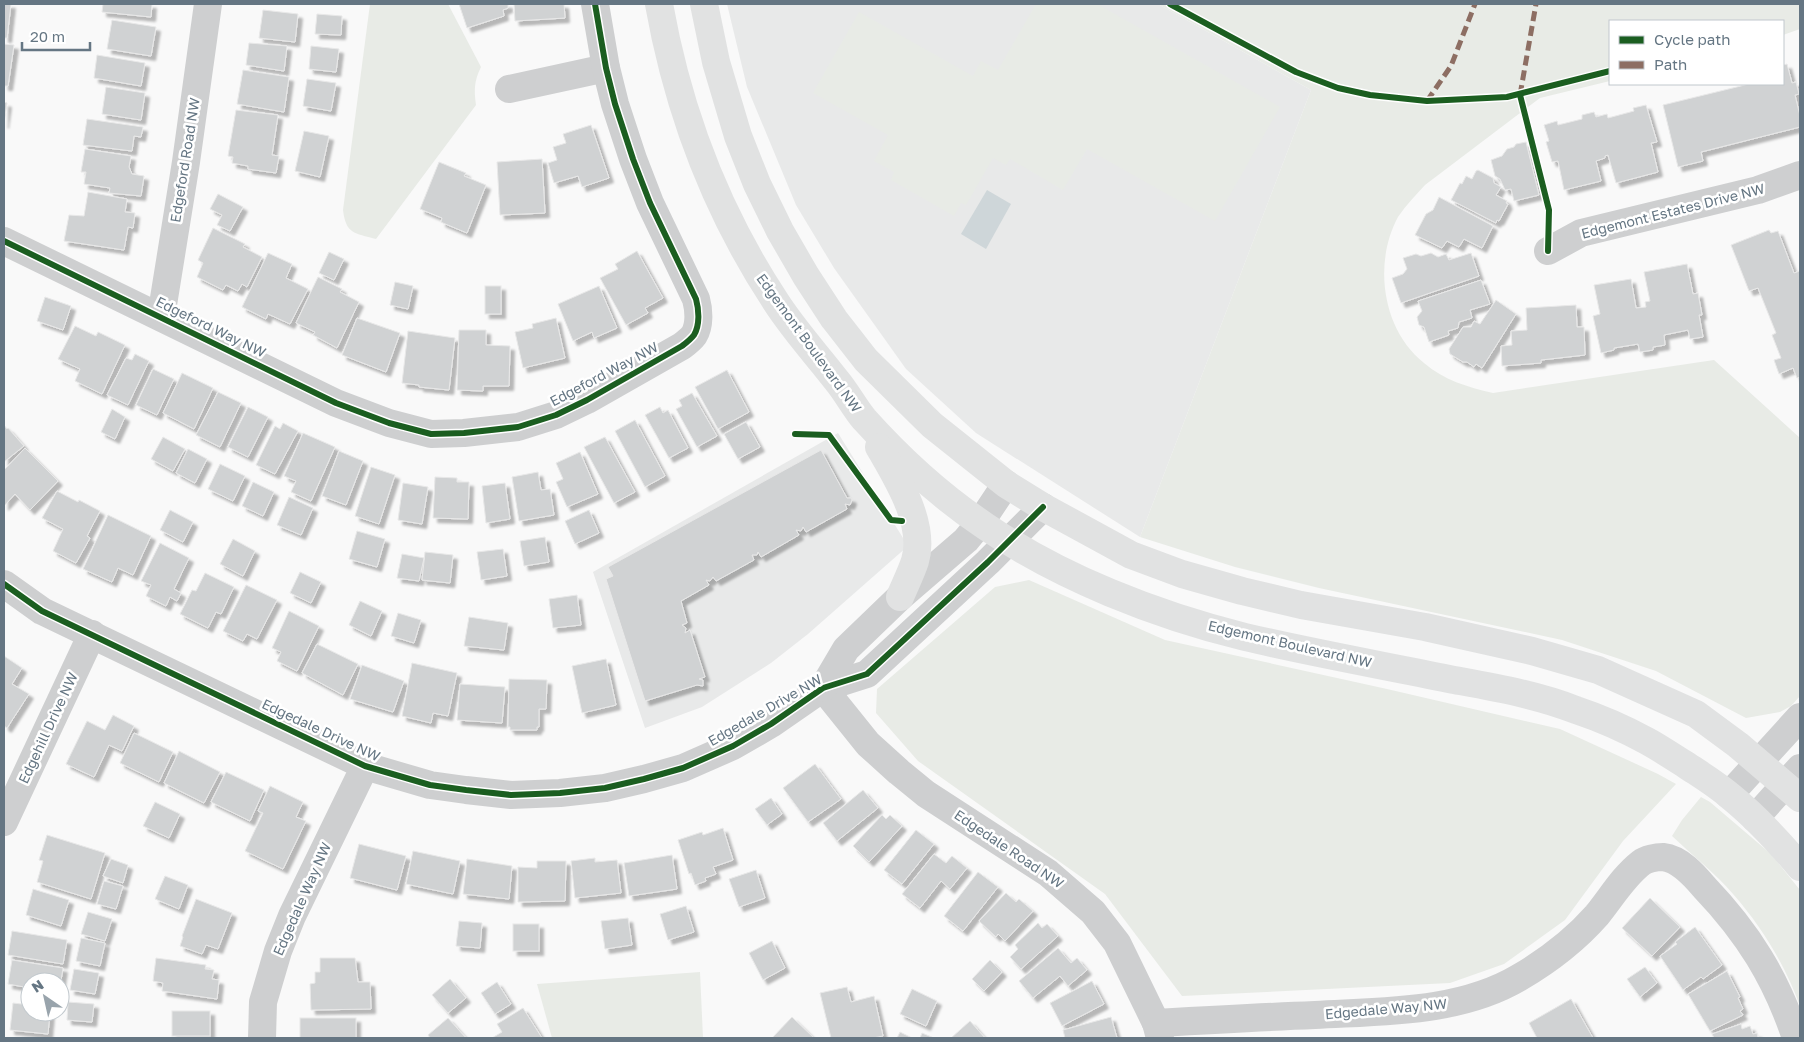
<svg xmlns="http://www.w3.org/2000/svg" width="1804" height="1042" font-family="'Golos Text',sans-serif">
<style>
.built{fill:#e8e9e9}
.green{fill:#e8ebe6}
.water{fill:#ced6d9}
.building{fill:#d0d2d3;stroke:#e8e8e8;filter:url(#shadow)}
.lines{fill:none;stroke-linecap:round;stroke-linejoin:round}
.minor{stroke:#cecfd0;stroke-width:28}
.major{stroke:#e1e2e2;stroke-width:28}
.quiet{stroke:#8d6e63;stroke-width:5;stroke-dasharray:10 5;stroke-linecap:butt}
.cycleway-casing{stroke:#fff;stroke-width:9}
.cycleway{stroke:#1b5e20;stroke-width:6}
.labels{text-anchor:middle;stroke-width:5;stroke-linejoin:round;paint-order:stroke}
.street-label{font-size:14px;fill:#657683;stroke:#fff}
</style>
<defs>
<filter id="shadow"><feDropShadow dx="4.5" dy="4.5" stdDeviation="1" flood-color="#0004"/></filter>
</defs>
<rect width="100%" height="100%" fill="#f9f9f9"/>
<g class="built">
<polygon points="727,4 1158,4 1311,90 1140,537 976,433 906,369 834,268 796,205 747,87"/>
<polygon points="838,433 908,546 808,634 771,663 702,707 645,728 593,572"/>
</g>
<g class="green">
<path d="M370,4H448L481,67C474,81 474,90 476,105L376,239C354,233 346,234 343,210Z"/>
<polygon points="1036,4 1097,4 1280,107 1215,221 1087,149 1063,190 1010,159 1006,165 993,158 966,205 961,203 954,216 891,180 894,172 874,161 888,135 813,93 859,12 973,76 981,61 998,70"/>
<path d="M1158,4H1800V29L1783,35V21H1610V81L1540,98L1425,185C1416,195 1406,205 1398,217C1373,263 1382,330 1424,363C1444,380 1467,387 1493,393L1714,360L1800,438V696L1791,706L1780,712L1746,718L1656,671L1562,640L1319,588L1235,567L1140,537L1311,90Z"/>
<polygon points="1029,580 1165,640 1387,689 1560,729 1658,774 1676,784 1623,841 1565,920 1504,964 1450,983 1182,996 1105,894 918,761 876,713 877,689 995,587"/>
<path d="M1701,797L1710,802L1771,854L1800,890V1006C1785,965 1762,927 1733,894C1715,873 1692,855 1672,836L1682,820Z"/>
<polygon points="700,972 703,1038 552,1038 537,984"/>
</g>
<polygon class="water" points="987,190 1011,204 986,249 961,234"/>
<g class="building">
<polygon points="4,4 11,4 7,38 4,38"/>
<polygon points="103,4 152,4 151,17 102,12"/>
<polygon points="459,4 508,4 508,8 503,10 504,16 467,28"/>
<polygon points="514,4 564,4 565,18 515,21"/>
<polygon points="263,10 298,14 295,42 259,38"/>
<polygon points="317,14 342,16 341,35 315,34"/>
<polygon points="112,20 156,27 151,56 107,49"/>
<polygon points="249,43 287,46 284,71 246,65"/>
<polygon points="4,44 14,45 8,86 4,86"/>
<polygon points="311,46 339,49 336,72 309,69"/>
<polygon points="97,55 145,63 141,86 94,78"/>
<polygon points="1787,64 1792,83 1796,82 1799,94 1795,95 1800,116 1800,127 1701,152 1703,161 1678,167 1663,105 1749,84 1783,84 1783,65"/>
<polygon points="243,70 289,77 284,112 237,104"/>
<polygon points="307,79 336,83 331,111 303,106"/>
<polygon points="106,87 145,93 141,120 102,114"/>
<polygon points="4,102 7,103 4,124"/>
<polygon points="1646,105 1657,142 1651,143 1658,172 1616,183 1608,155 1605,156 1605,158 1596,161 1601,181 1564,190 1558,161 1552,162 1546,142 1549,141 1544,125 1557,121 1558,125 1582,119 1582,115 1594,112 1596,117 1607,114 1608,118 1634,111 1633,108"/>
<polygon points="236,110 278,115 272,155 279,156 276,173 248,169 248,166 232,163 233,157 228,156"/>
<polygon points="87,119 143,127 141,137 134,136 132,151 83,145"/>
<polygon points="591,125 609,178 582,187 578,176 554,183 548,163 557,160 553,147 566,143 563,134"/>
<polygon points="304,131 329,136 320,177 295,171"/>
<polygon points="1526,142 1539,195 1514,201 1511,189 1505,190 1500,179 1495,176 1491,160 1502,156 1507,149 1514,147 1516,144"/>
<polygon points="85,149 131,156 129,167 132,174 144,176 141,196 109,193 110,188 84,184 86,172 81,172"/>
<polygon points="542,159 545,213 500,215 497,162"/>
<polygon points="439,162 466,173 464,176 486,185 467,233 443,223 441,222 442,218 420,209"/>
<polygon points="1478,170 1493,178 1494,183 1501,187 1496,195 1507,201 1506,203 1508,204 1499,221 1497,220 1496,223 1451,200 1460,183 1462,184 1466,176 1472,179 1476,171"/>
<polygon points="88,192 127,199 125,212 135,213 133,228 128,227 124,250 64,241 69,215 84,216"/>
<polygon points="218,194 243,207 230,231 217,225 222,215 210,209"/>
<polygon points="1439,197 1493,226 1482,248 1464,239 1459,247 1447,241 1442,248 1415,235 1426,214 1433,210"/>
<polygon points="213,228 245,244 243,247 262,257 247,287 242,284 238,291 226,285 223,290 197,277 203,263 198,260"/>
<polygon points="1769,230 1771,233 1778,231 1794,273 1800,271 1800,377 1797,378 1793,368 1779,374 1774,360 1781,358 1772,335 1776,333 1758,288 1749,291 1731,245"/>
<polygon points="637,251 663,298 645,308 648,313 626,325 600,278 618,269 615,264"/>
<polygon points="329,252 344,259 334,280 319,273"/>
<polygon points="268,253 292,264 286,278 308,289 290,324 268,314 266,319 242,307"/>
<polygon points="1431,253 1438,257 1446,254 1449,260 1471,253 1479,276 1401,303 1392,278 1403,274 1407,269 1403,258 1416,254 1421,256"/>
<polygon points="1687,264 1693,294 1698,293 1702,315 1699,315 1703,337 1690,339 1688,330 1664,335 1665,345 1653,347 1653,350 1640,352 1638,344 1614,348 1614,350 1601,353 1593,316 1600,314 1594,285 1631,279 1636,308 1646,307 1645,302 1650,301 1644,272"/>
<polygon points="318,277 342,289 340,292 359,302 337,348 313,335 315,332 296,323"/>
<polygon points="1481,280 1490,304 1470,310 1472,318 1459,322 1458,328 1448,331 1449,335 1429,342 1424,327 1419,325 1417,317 1422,311 1418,301"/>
<polygon points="395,282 413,286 408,309 390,305"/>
<rect x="485" y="286" width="16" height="28"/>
<polygon points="599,286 617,328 594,338 592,332 573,341 558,304"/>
<polygon points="45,297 71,306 63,330 37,321"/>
<polygon points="1496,300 1516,314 1482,368 1476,364 1474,367 1467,362 1463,362 1450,354 1449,349 1463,327 1471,327 1474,321 1480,324"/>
<polygon points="1576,305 1577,327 1584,327 1585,355 1541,360 1541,363 1502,366 1501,346 1512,345 1511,331 1527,330 1526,308"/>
<polygon points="357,318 400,333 386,372 342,355"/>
<polygon points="556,318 565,358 523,368 515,332 533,328 532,324"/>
<polygon points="75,326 96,336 98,332 125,345 102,394 75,381 80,369 58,359"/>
<polygon points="459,330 486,330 486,345 510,346 509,386 483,386 483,391 457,390"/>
<polygon points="408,331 455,338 449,390 419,387 419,385 402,383"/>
<polygon points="135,354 149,361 128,405 107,395 126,358 132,360"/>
<polygon points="153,369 174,379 157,415 136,405"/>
<polygon points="727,370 749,412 718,429 695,387"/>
<polygon points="182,373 213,388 194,429 163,413"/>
<polygon points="218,392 241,403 220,447 196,435"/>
<polygon points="692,393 717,436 697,447 676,409 682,406 679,400"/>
<polygon points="248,407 268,417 248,457 228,447"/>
<polygon points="660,407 663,413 668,410 688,448 669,458 645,415"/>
<polygon points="112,409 125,417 115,439 101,432"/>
<polygon points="635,420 665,476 645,487 615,431"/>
<polygon points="746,422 760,447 738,459 724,434"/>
<polygon points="283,423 298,431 275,474 256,465 275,426 280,429"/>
<polygon points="4,425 7,429 8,428 24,446 4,462"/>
<polygon points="303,433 335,447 311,501 291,492 296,481 284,476"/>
<polygon points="163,437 185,449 173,471 151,459"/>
<polygon points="605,437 635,492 614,503 584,447"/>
<polygon points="25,448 58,481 30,510 15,494 4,506 4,470"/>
<polygon points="188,449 207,459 195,483 176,473"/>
<polygon points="821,450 847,498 851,498 852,500 850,505 845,504 847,509 806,532 803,527 801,531 796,530 799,535 761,557 758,552 757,555 752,555 754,560 716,581 713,577 710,581 706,580 709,585 681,601 687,623 682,625 686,628 685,633 690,630 705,677 699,679 703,680 703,686 697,685 645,701 606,579 613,576 608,567"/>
<polygon points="339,451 363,461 346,505 322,496"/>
<polygon points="580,452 598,494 567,507 556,482 563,479 556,463"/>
<polygon points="220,464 245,476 233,501 208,489"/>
<polygon points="371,467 395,475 379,524 355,516"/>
<polygon points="538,472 541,490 550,489 554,515 519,521 512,477"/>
<polygon points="435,477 457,478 457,482 469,482 468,519 433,518"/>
<polygon points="253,482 274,492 263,516 242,506"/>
<polygon points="403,483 428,487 422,524 398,520"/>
<polygon points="505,483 510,519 486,523 482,486"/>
<polygon points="57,491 78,502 79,500 100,511 87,536 90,538 76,563 53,551 63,529 42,518"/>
<polygon points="289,497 313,508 301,535 277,525"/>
<polygon points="170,510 193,522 183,542 160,530"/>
<polygon points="589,510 599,533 575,544 565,521"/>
<polygon points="108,515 151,536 133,575 118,568 112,582 83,569"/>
<polygon points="357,531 385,539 377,567 349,559"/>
<polygon points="545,537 549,562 524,566 520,541"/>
<polygon points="233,539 255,551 243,576 220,564"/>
<polygon points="160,543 189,558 174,589 181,593 177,601 170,597 166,606 146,596 151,585 141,581"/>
<polygon points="503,549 507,576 481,580 477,552"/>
<polygon points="425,552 453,555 450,583 422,580"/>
<polygon points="402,554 424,558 419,581 397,578"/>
<polygon points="300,572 321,582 311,603 290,593"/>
<polygon points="205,573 234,587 221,614 216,612 208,628 180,614 192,590 196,591"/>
<polygon points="246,585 277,600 257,639 247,634 243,641 223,631"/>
<polygon points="577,595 581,625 553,628 549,599"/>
<polygon points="360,601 382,611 371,636 349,625"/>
<polygon points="289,611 319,626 297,671 277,661 281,652 272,648"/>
<polygon points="398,613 421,620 414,643 391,636"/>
<polygon points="469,617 508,623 504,650 464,646"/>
<polygon points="317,644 358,664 343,695 302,673"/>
<polygon points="4,656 22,668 12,684 29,694 7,728 4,726"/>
<polygon points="606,659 616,705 582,713 572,666"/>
<polygon points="412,663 457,673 448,716 433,713 431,723 402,716"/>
<polygon points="362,665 404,681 393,712 350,699"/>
<polygon points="509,679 547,680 546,709 539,709 539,727 537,727 537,730 510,730 510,727 508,727"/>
<polygon points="460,684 505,687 502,723 457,720"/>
<polygon points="113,715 134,726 122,751 109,745 94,777 66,764 87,721 105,730"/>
<polygon points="134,733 173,752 159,782 120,763"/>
<polygon points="179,751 220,772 204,803 164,783"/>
<polygon points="815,764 841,799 808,822 783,788"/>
<polygon points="226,772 264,790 250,821 211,802"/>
<polygon points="270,786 303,802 296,817 306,821 283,869 245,851 263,813 258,811"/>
<polygon points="863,790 878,808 837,841 823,823"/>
<polygon points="771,798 782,814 767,825 755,809"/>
<polygon points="155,802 180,814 169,838 143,826"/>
<polygon points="882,815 886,819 890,815 902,826 869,862 853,846"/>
<polygon points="723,828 733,860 713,867 716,874 705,878 706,881 695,885 691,873 689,874 678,840 702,832 703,835"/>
<polygon points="916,830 934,844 902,884 884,870"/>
<polygon points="47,835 105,853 91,899 37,882 43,861 39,860"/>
<polygon points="359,844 406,856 397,890 350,878"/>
<polygon points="413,851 460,861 453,894 406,884"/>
<polygon points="934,854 946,863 952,856 967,868 950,889 941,881 920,908 902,894"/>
<polygon points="672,855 677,889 629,896 624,863"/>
<polygon points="595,858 595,862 617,860 621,893 575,898 571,861"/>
<polygon points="111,859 128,865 123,883 103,876"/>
<polygon points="467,859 512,866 509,899 463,894"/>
<polygon points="537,861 566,861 565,901 518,902 518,867 537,868"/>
<polygon points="756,870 765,898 739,907 729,879"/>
<polygon points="978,872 998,887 963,931 944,916"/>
<polygon points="165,876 188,885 179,909 155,899"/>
<polygon points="104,881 123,886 116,909 97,904"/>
<polygon points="33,889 69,900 61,926 26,915"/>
<polygon points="1006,893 1016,902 1019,899 1033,911 1005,941 998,934 996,937 979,921"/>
<polygon points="1650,898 1680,927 1652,956 1622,928"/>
<polygon points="196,899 232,913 218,949 206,945 202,954 180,946 183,937 182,936"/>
<polygon points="686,906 694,932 668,940 660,914"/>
<polygon points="88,912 112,919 105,941 81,934"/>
<polygon points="628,918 632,945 605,949 601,921"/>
<polygon points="459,921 482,923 480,948 456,946"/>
<polygon points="1038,923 1042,928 1047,924 1058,936 1021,969 1010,957 1018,949 1015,945"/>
<rect x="513" y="924" width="26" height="27"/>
<polygon points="1695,927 1722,965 1703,979 1701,977 1683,990 1660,956 1677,944 1675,942"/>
<polygon points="12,931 67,940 63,964 8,955"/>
<polygon points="81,938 105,943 100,966 76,961"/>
<polygon points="772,941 785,968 763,980 749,953"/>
<polygon points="1058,948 1071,963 1077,958 1087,970 1068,986 1060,976 1033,998 1019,981"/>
<polygon points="156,958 206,965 205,969 214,970 212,979 219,980 217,999 162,991 163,983 153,981"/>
<polygon points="320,958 355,958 358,982 370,982 371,1009 311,1010 310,984 315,983 315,972 320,972"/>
<polygon points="12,960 63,968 60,987 60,982 30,982 30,988 8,984"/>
<polygon points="990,960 1002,972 984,991 972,979"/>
<polygon points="1645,967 1657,983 1640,997 1627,979"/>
<polygon points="74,969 99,973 95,994 70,990"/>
<polygon points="1727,971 1740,997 1738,998 1743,1009 1740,1011 1743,1015 1710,1031 1688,994"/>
<polygon points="450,979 466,998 448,1013 432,995"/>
<polygon points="1092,981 1104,1004 1062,1026 1050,1003"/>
<polygon points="497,982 511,1004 495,1014 481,993"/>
<polygon points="847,987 851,1002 874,996 883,1036 873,1038 831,1038 820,993"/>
<polygon points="912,989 937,1001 926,1026 900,1014"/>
<polygon points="1571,999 1593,1038 1537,1038 1529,1023"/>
<polygon points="68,1002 94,1004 92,1022 67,1020"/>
<polygon points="13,1003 30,1005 30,1012 50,1012 48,1034 10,1030"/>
<polygon points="523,1008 542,1038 492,1038 502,1032 497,1024"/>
<rect x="172" y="1011" width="38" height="25"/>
<polygon points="792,1017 814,1038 772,1038"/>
<polygon points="1111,1017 1117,1038 1065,1038 1063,1030"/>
<rect x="300" y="1018" width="56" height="20"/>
<polygon points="448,1018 466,1038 430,1038 428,1035"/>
<polygon points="970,1021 985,1038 951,1038"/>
<polygon points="1741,1024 1742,1029 1750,1026 1753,1034 1757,1033 1758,1038 1714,1038 1712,1034"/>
<polygon points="900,1032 912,1038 897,1038"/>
<polygon points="922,1033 934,1038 920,1038"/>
</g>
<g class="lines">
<g class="minor">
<polyline points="509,89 606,68"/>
<path d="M4,241L336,403L389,423L431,434L464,433L518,427L556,415L587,400L682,346C686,343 691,339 694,335C700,325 699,310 696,299L650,203L633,159L615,104L606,68L595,4"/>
<polyline points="1548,251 1581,233 1758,190 1800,175"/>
<polyline points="161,317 186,162 208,4"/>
<polyline points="4,584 42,611 365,766 430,785 466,790 511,795 560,793 605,788 644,779 683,768 733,746 771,724 823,688 867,674 988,562 1043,507"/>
<polyline points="823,688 868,744 899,772 926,794 1048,873 1093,912 1117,943 1156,1023 1160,1038"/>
<polyline points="823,688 846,649 900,597 966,540 980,523 1006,484"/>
<polyline points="1729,795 1800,717"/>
<polyline points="1755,818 1800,768"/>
<polyline points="4,822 92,634"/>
<path d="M1156,1023C1209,1020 1262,1017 1315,1015C1383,1011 1460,1013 1520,977C1549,960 1575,940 1597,915C1611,898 1623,877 1641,863C1646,859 1656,857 1663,857C1680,859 1694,875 1704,887C1748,933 1776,978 1796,1038"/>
<polyline points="262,1038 263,1002 278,951 292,916 365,766"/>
</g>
<g class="major">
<path d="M659,4C678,111 716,211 776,302C794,330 817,355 837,381C847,393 854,407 864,419C898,457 942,497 985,526C1061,578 1156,615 1245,637C1313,653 1381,665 1449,679C1492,687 1535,694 1576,710C1600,718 1625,729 1647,741C1660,748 1673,757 1686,765C1701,775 1716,784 1730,796C1756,817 1779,842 1800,867"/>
<polyline points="704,4 716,62 738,136 757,184 780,231 806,276 834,319 866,360 932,425 1006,484 1043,507 1131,555 1182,574 1242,591 1301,605 1425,627 1532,651 1598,670 1696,714 1738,745 1800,798"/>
<path d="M879,447C897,478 926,524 915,561C911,573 905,585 900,597"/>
</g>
<g class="quiet">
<polyline points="1520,95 1536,4"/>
<polyline points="1427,101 1451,66 1475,4"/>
</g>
<defs>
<g id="cycleway">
<polyline points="1170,4 1296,72 1338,88 1370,95 1427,101 1507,97 1610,71"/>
<polyline points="1520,95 1549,210 1548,251"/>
<path d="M4,241L336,403L389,423L431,434L464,433L518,427L556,415L587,400L682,346C686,343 691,339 694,335C700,325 699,310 696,299L650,203L633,159L615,104L606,68L595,4"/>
<polyline points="795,434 829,435 891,520 902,521"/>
<polyline points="4,584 42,611 365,766 430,785 466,790 511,795 560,793 605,788 644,779 683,768 733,746 771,724 823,688 867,674 988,562 1043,507"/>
</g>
</defs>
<use href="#cycleway" class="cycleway-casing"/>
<use href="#cycleway" class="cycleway"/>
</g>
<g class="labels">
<g class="street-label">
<text transform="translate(185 160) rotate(-81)" y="5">Edgeford Road NW</text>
<text transform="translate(1673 211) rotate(-14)" y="5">Edgemont Estates Drive NW</text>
<text transform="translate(211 327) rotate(26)" y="5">Edgeford Way NW</text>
<text transform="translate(809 343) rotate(54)" y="5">Edgemont Boulevard NW</text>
<text transform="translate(604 374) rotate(-28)" y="5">Edgeford Way NW</text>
<text transform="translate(1290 644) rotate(13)" y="5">Edgemont Boulevard NW</text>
<text transform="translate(765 710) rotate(-30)" y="5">Edgedale Drive NW</text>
<text transform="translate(48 728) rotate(-65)" y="5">Edgehill Drive NW</text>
<text transform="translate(321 730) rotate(25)" y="5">Edgedale Drive NW</text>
<text transform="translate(1009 849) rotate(34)" y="5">Edgedale Road NW</text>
<text transform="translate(302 899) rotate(-66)" y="5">Edgedale Way NW</text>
<text transform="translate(1386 1009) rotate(-5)" y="5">Edgedale Way NW</text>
</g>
</g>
<rect width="1804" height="1042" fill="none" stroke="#657683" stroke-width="10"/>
<rect x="1609" y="20" width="175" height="65" fill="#ffffff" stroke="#c1c8cd"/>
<rect x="1619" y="36" width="25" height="8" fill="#1b5e20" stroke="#c1c8cd"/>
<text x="1654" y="45" font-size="15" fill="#657683">Cycle path</text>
<rect x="1619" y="61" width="25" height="8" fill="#8d6e63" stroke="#c1c8cd"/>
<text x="1654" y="70" font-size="15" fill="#657683">Path</text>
<g transform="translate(45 997) rotate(326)"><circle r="24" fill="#ffffff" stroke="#c1c8cd"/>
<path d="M0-4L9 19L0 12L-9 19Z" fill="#99a4ac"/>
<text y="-8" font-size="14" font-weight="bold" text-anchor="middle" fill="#657683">N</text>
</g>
<path d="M22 42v8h68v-8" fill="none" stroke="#657683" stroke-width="2.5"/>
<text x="30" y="42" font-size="15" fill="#657683" stroke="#ffffff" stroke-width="4" paint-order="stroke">20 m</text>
</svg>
